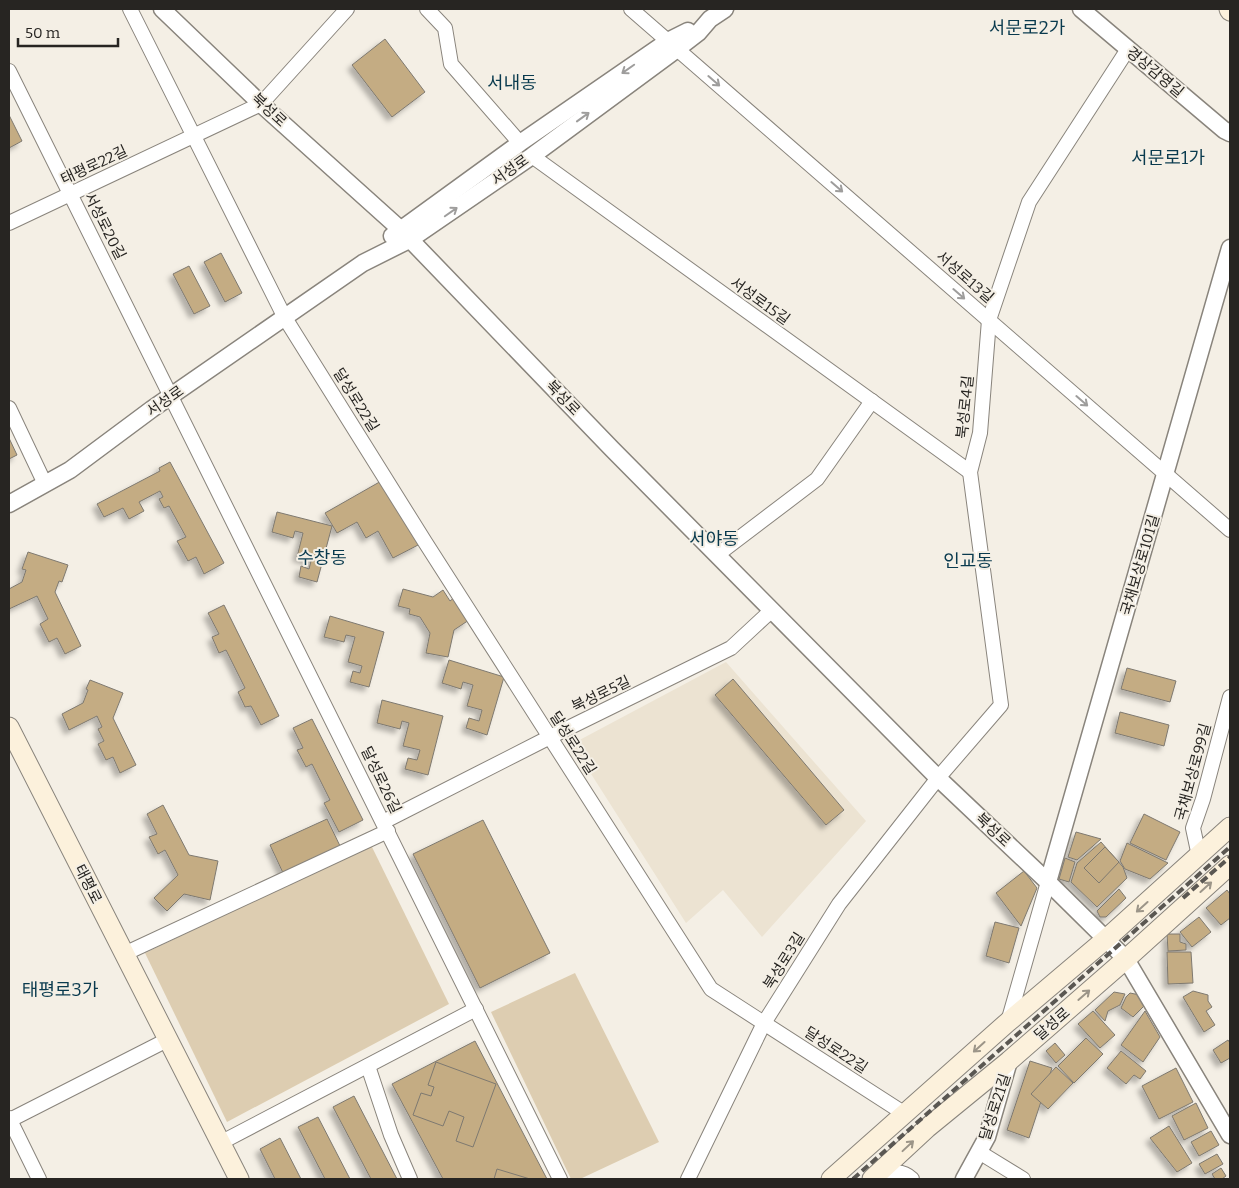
<svg xmlns="http://www.w3.org/2000/svg" width="1239" height="1188" font-family="Bitter,'Noto Sans KR',serif">
<style>
.built{fill:#ece3d2}
.green{fill:#ddcdb1}
.building{fill:#c4ac83;stroke:#7e7970;filter:url(#shadow)}
.lines{fill:none;stroke-linecap:round;stroke-linejoin:round}
.minor-casing{stroke:#89847c;stroke-width:16}
.tertiary-casing{stroke:#89847c;stroke-width:19}
.secondary-casing{stroke:#89847c;stroke-width:21}
.minor{stroke:#fff;stroke-width:14}
.tertiary{stroke:#fff;stroke-width:16}
.secondary{stroke:#fcf1dc;stroke-width:19}
.rail{stroke:#5a5752;stroke-width:4;stroke-dasharray:8 4;stroke-linecap:butt}
.oneway{stroke:#9e9d9c}
.oneway2{stroke:#9c9588}
.labels{text-anchor:middle;stroke-width:4;stroke-linejoin:round;paint-order:stroke}
.street-label{font-size:15px;fill:#272522;stroke:#f4efe5}
.quarter-label{font-size:18px;fill:#093a4e;stroke:#f4efe5}
</style>
<defs>
<filter id="shadow"><feDropShadow dx="-4.5" dy="4.5" stdDeviation="2.5" flood-color="#0004"/></filter>
</defs>
<rect width="100%" height="100%" fill="#f4efe5"/>
<polygon class="built" points="726,662 866,821 762,937 723,890 686,923 572,744"/>
<g class="green">
<polygon points="371,845 449,1004 227,1122 145,953"/>
<polygon points="575,973 659,1142 580,1179 571,1179 491,1012"/>
</g>
<g class="building">
<polygon points="385,39 425,92 392,117 352,65"/>
<polygon points="9,115 22,141 9,148"/>
<polygon points="221,253 242,293 225,302 204,262"/>
<polygon points="189,266 210,306 194,314 173,274"/>
<polygon points="9,438 17,455 9,459"/>
<polygon points="170,462 224,563 204,574 196,557 188,561 177,541 186,537 169,506 164,508 159,499 163,497 160,491 139,502 144,511 129,519 123,508 104,517 97,504 160,471 159,468"/>
<polygon points="383,480 420,544 393,558 378,531 366,538 357,522 337,533 325,513"/>
<polygon points="277,512 332,526 317,582 299,577 301,566 309,569 311,561 297,557 303,533 295,531 293,538 272,532"/>
<polygon points="28,552 68,565 62,582 59,581 55,592 81,646 65,654 57,638 49,642 40,624 48,619 37,596 9,609 9,589 22,582 26,570 22,569"/>
<polygon points="403,589 433,597 443,590 450,601 455,597 469,620 454,630 448,657 426,653 430,633 420,617 409,614 410,609 398,606"/>
<polygon points="224,605 279,716 261,725 251,706 245,707 238,692 245,688 226,650 219,653 212,637 219,634 208,613"/>
<polygon points="330,616 384,632 369,687 350,682 353,671 360,673 362,666 348,662 355,637 346,635 344,642 324,637"/>
<polygon points="449,660 504,677 487,735 466,728 469,718 479,721 482,710 467,706 473,685 463,682 461,689 442,683"/>
<polygon points="1127,668 1176,681 1170,702 1121,689"/>
<polygon points="733,679 844,810 826,825 715,695"/>
<polygon points="90,680 123,693 113,718 136,765 120,773 113,757 106,760 98,744 104,741 98,729 102,727 97,716 69,730 62,714 83,703 88,690 86,689"/>
<polygon points="382,700 443,716 428,775 405,769 408,758 417,760 420,750 403,746 409,723 402,721 400,729 377,723"/>
<polygon points="1120,712 1169,725 1164,746 1115,733"/>
<polygon points="312,719 363,820 339,832 324,803 330,800 312,764 306,767 297,750 303,748 293,728"/>
<polygon points="163,805 189,855 218,861 210,900 184,894 167,911 154,898 178,875 165,850 158,854 149,837 157,834 147,814"/>
<polygon points="1144,814 1180,832 1166,860 1130,843"/>
<polygon points="327,819 341,848 284,875 270,845"/>
<polygon points="483,820 550,953 480,988 413,854"/>
<polygon points="1076,832 1101,839 1077,860 1068,857"/>
<polygon points="1101,842 1123,867 1127,878 1097,907 1071,882 1077,863"/>
<polygon points="1127,843 1168,863 1150,879 1125,869 1120,861"/>
<polygon points="1105,847 1119,862 1099,883 1084,868"/>
<polygon points="1065,858 1075,862 1069,882 1059,879"/>
<polygon points="1024,871 1037,888 1021,926 996,893"/>
<polygon points="1119,889 1126,898 1106,917 1100,917 1097,911"/>
<polygon points="1227,890 1230,894 1230,918 1221,925 1206,908"/>
<polygon points="1199,917 1211,932 1192,947 1180,932"/>
<polygon points="995,922 1019,928 1009,963 986,956"/>
<polygon points="1167,934 1180,934 1180,942 1186,944 1186,950 1168,951"/>
<polygon points="1167,952 1191,952 1193,983 1168,984"/>
<polygon points="1193,991 1208,995 1208,1001 1212,1007 1206,1011 1215,1025 1204,1032 1183,997"/>
<polygon points="1114,992 1125,994 1120,1005 1108,1011 1105,1021 1095,1010"/>
<polygon points="1130,993 1140,995 1145,1005 1133,1017 1121,1008 1126,997"/>
<polygon points="1093,1011 1115,1035 1100,1048 1078,1024"/>
<polygon points="1145,1011 1160,1037 1143,1062 1121,1045"/>
<polygon points="1086,1038 1103,1054 1074,1083 1058,1066"/>
<polygon points="1228,1040 1230,1043 1230,1058 1221,1063 1213,1050"/>
<polygon points="475,1041 547,1179 443,1179 392,1084"/>
<polygon points="1055,1043 1065,1055 1056,1063 1046,1051"/>
<polygon points="1121,1051 1146,1071 1140,1079 1134,1075 1126,1084 1107,1068"/>
<polygon points="1030,1061 1052,1068 1029,1138 1007,1130"/>
<polygon points="436,1062 496,1084 473,1147 456,1141 464,1117 449,1111 443,1126 413,1115 421,1093 431,1096 434,1087 428,1085"/>
<polygon points="1056,1067 1073,1083 1048,1109 1031,1094"/>
<polygon points="1176,1068 1193,1102 1159,1119 1142,1086"/>
<polygon points="354,1096 397,1179 371,1179 333,1107"/>
<polygon points="1196,1103 1208,1128 1184,1140 1172,1116"/>
<polygon points="318,1117 350,1179 325,1179 298,1127"/>
<polygon points="1169,1126 1192,1163 1177,1172 1150,1138"/>
<polygon points="1211,1131 1219,1145 1199,1156 1191,1142"/>
<polygon points="280,1138 301,1179 275,1179 260,1149"/>
<polygon points="1217,1154 1223,1164 1205,1174 1199,1164"/>
<polygon points="1221,1168 1226,1176 1222,1179 1215,1179 1212,1174"/>
<polygon points="497,1169 530,1179 494,1179"/>
</g>
<g class="lines">
<defs>
<g id="minor">
<polyline points="130,9 285,318 425,542 711,989 905,1114"/>
<polyline points="427,9 445,28 451,64 520,143"/>
<polyline points="631,9 1230,530"/>
<polyline points="9,71 560,1179"/>
<polyline points="532,156 970,472"/>
<polyline points="9,223 261,104 347,9"/>
<polyline points="9,408 45,484"/>
<polyline points="717,555 817,479 872,401"/>
<polyline points="383,822 550,737 731,648 772,610"/>
<polyline points="1199,856 1193,828 1203,799 1230,697"/>
<polyline points="124,954 388,831"/>
<polyline points="1008,1022 1048,882"/>
<polyline points="368,1066 391,1135 410,1179"/>
<polyline points="9,1118 39,1179"/>
<polyline points="10,1120 167,1040"/>
<polyline points="220,1143 476,1009"/>
<polyline points="979,1152 1023,1179"/>
<polyline points="688,1179 764,1023 839,904 938,778 1001,705 970,472 980,433 989,320 1029,202 1128,49"/>
<path d="M877,1179C889,1173 901,1168 912,1179"/>
</g>
<g id="tertiary">
<polyline points="162,9 261,104 400,229 612,449 938,778 1048,882 1126,959 1230,1135"/>
<polyline points="1081,9 1224,130 1230,133"/>
<polyline points="392,236 520,143 668,41 688,31"/>
<polyline points="9,504 70,470 152,409 363,263 411,239 532,156 677,49 698,33 710,19 725,9"/>
<polyline points="1048,882 1230,248"/>
<polyline points="964,1179 987,1137 1009,1061"/>
</g>
<g id="secondary">
<polyline points="1229,9 1230,11"/>
<polyline points="9,727 239,1179"/>
<polyline points="831,1179 1008,1022 1106,939 1230,827"/>
<polyline points="872,1179 927,1128 1009,1061 1126,959 1230,865"/>
</g>
</defs>
<use href="#minor" class="minor-casing"/>
<use href="#tertiary" class="tertiary-casing"/>
<use href="#secondary" class="secondary-casing"/>
<use href="#minor" class="minor"/>
<use href="#tertiary" class="tertiary"/>
<use href="#secondary" class="secondary"/>
<g class="rail">
<polyline points="1183,898 1230,857"/>
<polyline points="853,1179 1230,847"/>
</g>
</g>
<defs><path id="oneway-shaft" d="M-6 0H5M1.5-3L5.5 0L1.5 3" fill="none" stroke-width="1.6" stroke-linecap="round" stroke-linejoin="round" transform="scale(1.25)"/></defs>
<g class="oneway">
<use href="#oneway-shaft" transform="translate(628 69) rotate(145)"/>
<use href="#oneway-shaft" transform="translate(714 81) rotate(41)"/>
<use href="#oneway-shaft" transform="translate(583 117) rotate(-36)"/>
<use href="#oneway-shaft" transform="translate(837 187) rotate(41)"/>
<use href="#oneway-shaft" transform="translate(451 212) rotate(-35)"/>
<use href="#oneway-shaft" transform="translate(959 294) rotate(41)"/>
<use href="#oneway-shaft" transform="translate(1082 401) rotate(41)"/>
</g>
<g class="oneway2">
<use href="#oneway-shaft" transform="translate(1206 887) rotate(-42)"/>
<use href="#oneway-shaft" transform="translate(1142 907) rotate(138)"/>
<use href="#oneway-shaft" transform="translate(1084 995) rotate(-41)"/>
<use href="#oneway-shaft" transform="translate(979 1047) rotate(138)"/>
<use href="#oneway-shaft" transform="translate(908 1146) rotate(-43)"/>
</g>
<g class="labels">
<g class="street-label">
<text transform="translate(1155 72) rotate(40)" y="5">경상감영길</text>
<text transform="translate(269 110) rotate(43)" y="5">북성로</text>
<text transform="translate(94 165) rotate(-25)" y="5">태평로22길</text>
<text transform="translate(510 170) rotate(-35)" y="5">서성로</text>
<text transform="translate(105 226) rotate(63)" y="5">서성로20길</text>
<text transform="translate(965 277) rotate(41)" y="5">서성로13길</text>
<text transform="translate(760 301) rotate(36)" y="5">서성로15길</text>
<text transform="translate(563 398) rotate(46)" y="5">북성로</text>
<text transform="translate(356 400) rotate(58)" y="5">달성로22길</text>
<text transform="translate(165 401) rotate(-35)" y="5">서성로</text>
<text transform="translate(965 407) rotate(-84)" y="5">북성로4길</text>
<text transform="translate(1140 565) rotate(-74)" y="5">국채보상로101길</text>
<text transform="translate(601 694) rotate(-26)" y="5">북성로5길</text>
<text transform="translate(573 743) rotate(57)" y="5">달성로22길</text>
<text transform="translate(1193 772) rotate(-75)" y="5">국채보상로99길</text>
<text transform="translate(381 780) rotate(64)" y="5">달성로26길</text>
<text transform="translate(993 830) rotate(43)" y="5">북성로</text>
<text transform="translate(88 884) rotate(63)" y="5">태평로</text>
<text transform="translate(784 961) rotate(-58)" y="5">북성로3길</text>
<text transform="translate(1052 1024) rotate(-41)" y="5">달성로</text>
<text transform="translate(836 1050) rotate(33)" y="5">달성로22길</text>
<text transform="translate(995 1107) rotate(-72)" y="5">달성로21길</text>
</g>
<g class="quarter-label">
<text x="1027" y="34">서문로2가</text>
<text x="512" y="89">서내동</text>
<text x="1168" y="164">서문로1가</text>
<text x="714" y="545">서야동</text>
<text x="322" y="564">수창동</text>
<text x="968" y="567">인교동</text>
<text x="60" y="996">태평로3가</text>
</g>
</g>
<rect width="1239" height="1188" fill="none" stroke="#272522" stroke-width="20"/>
<path d="M18 38v8h100v-8" fill="none" stroke="#272522" stroke-width="2.5"/>
<text x="25" y="38" font-size="15" fill="#272522" stroke="#f4efe5" stroke-width="4" paint-order="stroke">50 m</text>
</svg>
